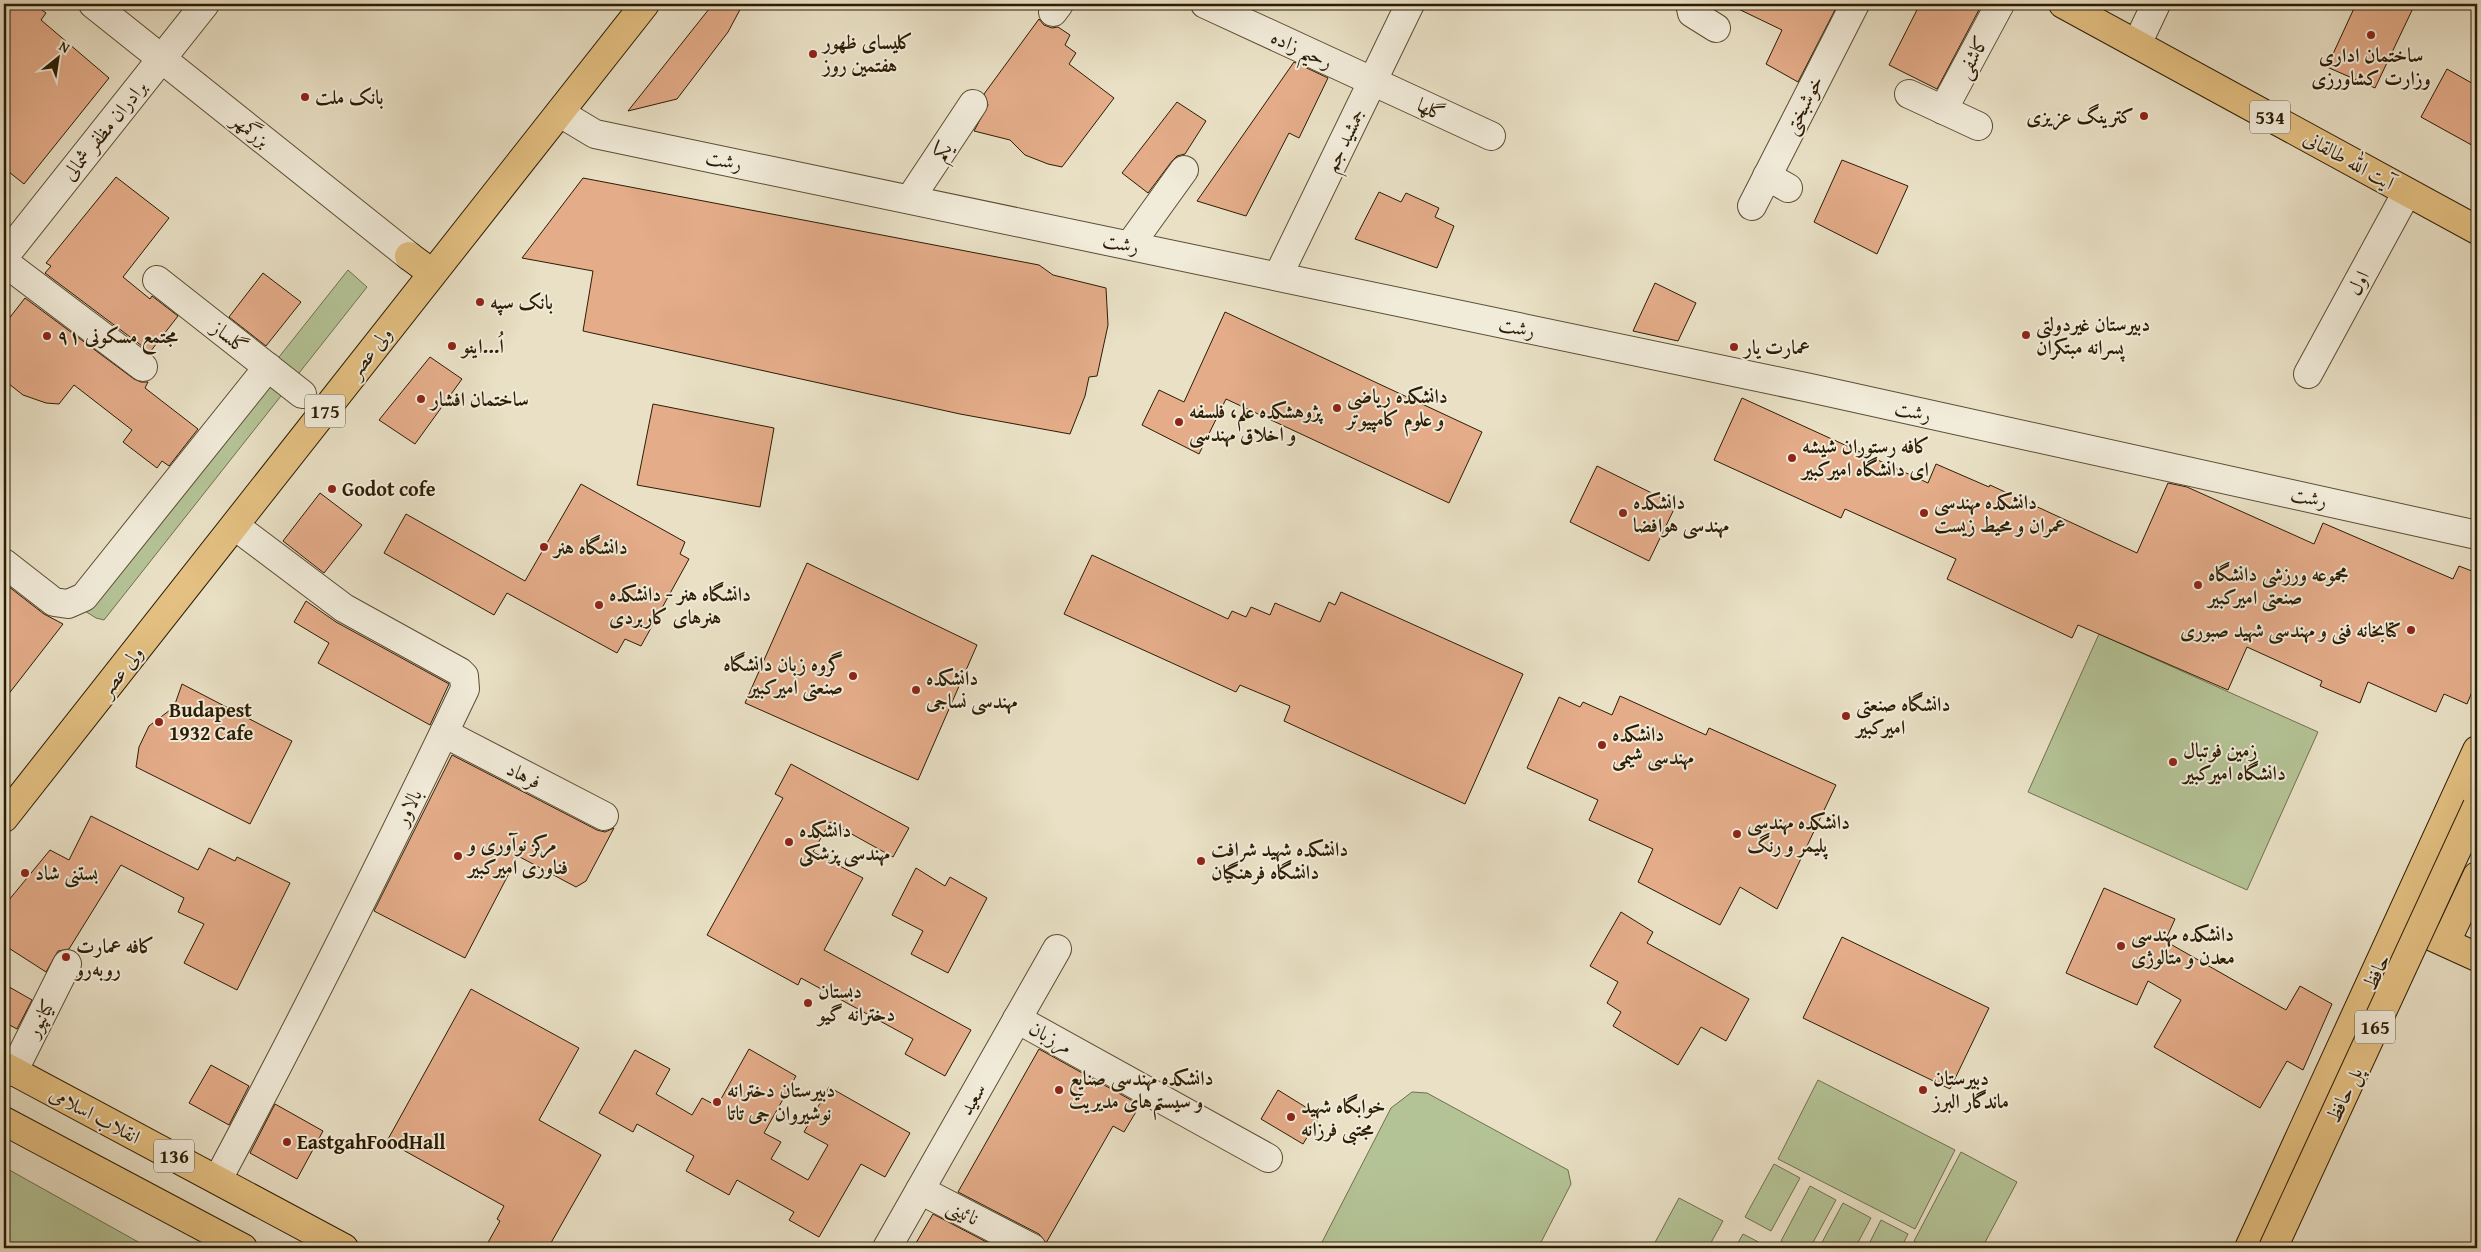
<svg xmlns="http://www.w3.org/2000/svg" width="2481" height="1252" font-family="'Gentium Book Plus',Amiri,serif">
<style>
.green{fill:#b4c396;stroke:#70704d}
.building{fill:#e4ac89;stroke:#2c1c04}
.lines{fill:none;stroke-linecap:round;stroke-linejoin:round}
.minor-casing{stroke:#5b4d34;stroke-width:30}
.major-casing{stroke:#2c1c04;stroke-width:30}
.minor{stroke:#f1ebd9;stroke-width:28}
.major{stroke:#e4c082;stroke-width:28}
.major-bridge-casing{stroke:#2c1c04;stroke-width:30;stroke-linecap:butt}
.major-bridge{stroke:#e4c082;stroke-width:28}
.poi-dot{fill:#8f2418;stroke:#f1ebd9;stroke-width:2}
.labels{text-anchor:middle;stroke-width:4;stroke-linejoin:round;paint-order:stroke}
.shield{fill:#f1ebd9;stroke:#675a44;stroke-width:1}
.shield-label{font-size:19px;font-weight:bold;fill:#2c1c04}
.poi-label{font-size:20px;font-weight:bold;fill:#2c1c04;stroke:#f1ebd9;text-anchor:start}
.street-label{font-size:20px;fill:#2c1c04;stroke:#f1ebd9}
</style>
<rect width="100%" height="100%" fill="#e9e0c5"/>
<filter id="stains"><feTurbulence type="fractalNoise" baseFrequency=".004" numOctaves="4"/><feColorMatrix values="0 0 0 0 .2 0 0 0 0 .09 0 0 0 0 .02 0 0 0 .5 -.17"/></filter>
<radialGradient id="worn" r=".72"><stop offset=".6" stop-color="#630" stop-opacity="0"/><stop offset="1" stop-color="#630" stop-opacity=".3"/></radialGradient>
<g class="green">
<polygon points="348,270 367,287 104,620 96,618 85,611 222,429"/>
<polygon points="2099,634 2318,732 2247,890 2028,792"/>
<polygon points="1818,1080 1955,1150 1915,1229 1778,1159"/>
<polygon points="1412,1092 1427,1093 1568,1170 1571,1184 1538,1248 1319,1248 1391,1108"/>
<polygon points="1961,1152 2017,1182 1982,1248 1928,1248 1914,1241"/>
<polygon points="1774,1164 1800,1178 1771,1231 1745,1217"/>
<polygon points="4,1167 149,1248 4,1248"/>
<polygon points="1810,1186 1836,1200 1810,1248 1796,1248 1781,1241"/>
<polygon points="1679,1198 1723,1221 1708,1248 1652,1248"/>
<polygon points="1843,1203 1871,1218 1855,1248 1819,1248"/>
<polygon points="1881,1220 1908,1234 1901,1248 1867,1248"/>
<polygon points="1743,1234 1770,1248 1735,1248"/>
</g>
<g class="building">
<polygon points="4,4 34,4 46,13 41,20 109,78 24,184 4,168"/>
<polygon points="713,4 743,4 728,32 677,99 628,111"/>
<polygon points="1728,4 1838,4 1798,82 1766,64 1782,30"/>
<polygon points="1920,4 1982,4 1937,89 1889,65"/>
<polygon points="2356,4 2415,4 2375,88 2327,67"/>
<polygon points="1039,19 1044,25 1052,28 1058,27 1070,35 1065,45 1076,53 1069,64 1114,98 1062,167 1048,164 1025,155 1010,140 974,131 988,105 984,94"/>
<polygon points="1294,62 1328,78 1299,138 1289,133 1246,216 1197,201"/>
<polygon points="2447,69 2477,86 2477,148 2421,117"/>
<polygon points="1177,102 1206,121 1185,154 1177,156 1172,161 1148,193 1122,173"/>
<polygon points="1842,160 1908,186 1877,254 1814,222"/>
<polygon points="116,177 169,218 123,277 150,299 152,296 178,316 150,352 45,273 51,266 46,263"/>
<polygon points="583,178 1039,265 1053,275 1106,288 1108,325 1097,376 1089,377 1085,396 1070,434 960,414 583,331 593,271 522,258"/>
<polygon points="1379,192 1401,202 1406,193 1439,208 1435,217 1454,226 1437,268 1355,239"/>
<polygon points="263,273 301,302 266,346 229,317"/>
<polygon points="1655,283 1696,303 1678,341 1633,331"/>
<polygon points="25,298 134,379 141,382 148,382 145,388 198,429 169,466 162,461 157,468 123,442 132,430 74,385 59,404 46,403 23,395 4,380 4,325"/>
<polygon points="1225,312 1482,432 1449,503 1226,399 1199,454 1142,425 1159,390 1184,402"/>
<polygon points="430,357 462,379 415,444 379,420"/>
<polygon points="1742,398 1928,483 1936,464 1989,487 1990,485 2137,553 2168,483 2187,487 2314,544 2323,523 2453,579 2459,566 2477,573 2477,680 2467,704 2444,694 2436,712 2368,682 2360,703 2320,686 2322,681 2247,647 2228,690 2078,625 2072,638 1947,579 1956,559 1845,509 1841,518 1714,460"/>
<polygon points="653,404 774,428 760,507 637,485"/>
<polygon points="1597,466 1676,505 1649,561 1570,522"/>
<polygon points="581,484 685,542 680,554 689,559 641,646 625,639 617,653 507,593 494,615 384,553 406,514 525,581"/>
<polygon points="320,493 362,525 324,573 283,541"/>
<polygon points="1092,555 1228,619 1232,611 1246,617 1251,607 1270,615 1275,603 1320,622 1329,602 1335,605 1341,592 1523,674 1465,804 1284,721 1290,706 1240,685 1236,692 1064,614"/>
<polygon points="807,563 977,645 918,780 745,703"/>
<polygon points="4,583 44,614 63,624 4,700"/>
<polygon points="306,601 336,622 449,684 430,725 318,663 329,643 294,622"/>
<polygon points="182,684 292,741 250,824 136,767 139,747 149,726 174,707"/>
<polygon points="1620,696 1706,735 1709,728 1836,785 1777,909 1740,887 1720,925 1638,882 1653,849 1589,820 1598,800 1527,768 1559,697 1580,707 1583,702 1612,715"/>
<polygon points="452,755 597,830 605,832 614,828 586,881 576,887 518,856 465,958 374,911"/>
<polygon points="791,764 909,828 893,857 830,822 813,852 863,878 824,950 971,1030 945,1076 905,1054 913,1039 801,978 798,985 707,935 783,798 775,794"/>
<polygon points="91,816 198,870 209,848 235,861 237,857 290,883 237,990 184,963 204,924 178,912 184,898 121,865 69,949 58,951 46,972 4,945 4,906 50,850 69,860"/>
<polygon points="916,868 945,886 950,877 987,898 948,973 911,954 923,931 892,915"/>
<polygon points="2104,888 2175,919 2165,941 2286,1010 2300,986 2332,1004 2303,1070 2287,1061 2260,1108 2154,1047 2181,1000 2148,981 2137,1005 2066,973"/>
<polygon points="1621,912 1653,932 1647,943 1749,999 1726,1041 1701,1027 1678,1065 1613,1026 1621,1012 1607,1003 1618,982 1590,966"/>
<polygon points="1842,937 1989,1008 1950,1089 1803,1018"/>
<polygon points="4,984 32,1000 17,1029 4,1022"/>
<polygon points="471,989 579,1048 539,1120 601,1155 548,1248 485,1248 500,1221 497,1219 504,1206 387,1141"/>
<polygon points="749,1049 796,1076 764,1133 781,1142 771,1159 808,1180 828,1145 804,1132 829,1087 910,1133 885,1177 861,1164 819,1237 789,1220 794,1212 737,1180 729,1195 686,1171 694,1156 637,1124 633,1132 599,1113 635,1050 670,1069 656,1094 692,1115 702,1098 717,1106"/>
<polygon points="1039,1049 1140,1105 1124,1132 1113,1126 1046,1243 1039,1234 958,1192"/>
<polygon points="211,1065 249,1086 229,1125 189,1103"/>
<polygon points="1278,1090 1320,1116 1303,1144 1261,1119"/>
<polygon points="275,1104 323,1131 297,1179 250,1153"/>
<polygon points="933,1214 998,1248 913,1248"/>
</g>
<g class="lines">
<defs>
<g id="minor">
<polyline points="93,4 409,256"/>
<polyline points="1205,4 1491,136"/>
<polyline points="1690,4 1692,13 1716,28"/>
<polyline points="1053,12 1059,4"/>
<polyline points="2137,44 2156,4"/>
<polyline points="1909,94 1978,126"/>
<polyline points="1943,110 2000,4"/>
<polyline points="560,113 595,134 1810,388 2477,535"/>
<polyline points="1767,176 1788,188"/>
<polyline points="910,199 973,104"/>
<polyline points="1752,206 1855,4"/>
<polyline points="1130,245 1184,170"/>
<polyline points="4,257 205,4"/>
<polyline points="4,262 143,367"/>
<polyline points="1278,276 1410,4"/>
<polyline points="157,280 302,394"/>
<polyline points="2308,374 2407,192"/>
<polyline points="4,563 54,602 68,604 84,597 268,367"/>
<polyline points="444,733 604,816"/>
<polyline points="1017,1019 1268,1158"/>
<polyline points="13,1072 67,964"/>
<path d="M218,1179C304,1018 386,854 465,689L464,676L460,672L344,608L235,526"/>
<polyline points="920,1190 1032,1248"/>
<polyline points="887,1248 1057,949"/>
</g>
<g id="major">
<polyline points="2063,4 2477,230"/>
<polyline points="409,256 432,273"/>
<polyline points="4,818 645,4"/>
<polyline points="2400,922 2477,957"/>
<polyline points="2446,942 2477,876"/>
<polyline points="4,1066 344,1248"/>
<polyline points="4,1121 243,1248"/>
<polyline points="2249,1248 2477,750"/>
</g>
</defs>
<use href="#minor" class="minor-casing"/>
<use href="#major" class="major-casing"/>
<use href="#minor" class="minor"/>
<use href="#major" class="major"/>
<defs>
<polyline id="major-bridge" points="2273,1248 2477,806"/>
</defs>
<use href="#major-bridge" class="major-bridge-casing"/>
<use href="#major-bridge" class="major-bridge"/>
</g>
<g class="poi-dot">
<circle cx="2371" cy="35" r="5"/>
<circle cx="813" cy="54" r="5"/>
<circle cx="305" cy="97" r="5"/>
<circle cx="2144" cy="116" r="5"/>
<circle cx="480" cy="302" r="5"/>
<circle cx="2026" cy="335" r="5"/>
<circle cx="47" cy="336" r="5"/>
<circle cx="452" cy="346" r="5"/>
<circle cx="1734" cy="347" r="5"/>
<circle cx="421" cy="399" r="5"/>
<circle cx="1337" cy="408" r="5"/>
<circle cx="1179" cy="422" r="5"/>
<circle cx="1792" cy="458" r="5"/>
<circle cx="332" cy="489" r="5"/>
<circle cx="1623" cy="513" r="5"/>
<circle cx="1924" cy="513" r="5"/>
<circle cx="544" cy="547" r="5"/>
<circle cx="2198" cy="585" r="5"/>
<circle cx="599" cy="605" r="5"/>
<circle cx="2411" cy="630" r="5"/>
<circle cx="853" cy="676" r="5"/>
<circle cx="916" cy="690" r="5"/>
<circle cx="1846" cy="716" r="5"/>
<circle cx="159" cy="722" r="5"/>
<circle cx="1602" cy="745" r="5"/>
<circle cx="2173" cy="762" r="5"/>
<circle cx="1737" cy="834" r="5"/>
<circle cx="789" cy="842" r="5"/>
<circle cx="458" cy="856" r="5"/>
<circle cx="1201" cy="861" r="5"/>
<circle cx="25" cy="873" r="5"/>
<circle cx="2121" cy="946" r="5"/>
<circle cx="66" cy="957" r="5"/>
<circle cx="808" cy="1003" r="5"/>
<circle cx="1059" cy="1090" r="5"/>
<circle cx="1923" cy="1090" r="5"/>
<circle cx="717" cy="1102" r="5"/>
<circle cx="1291" cy="1117" r="5"/>
<circle cx="287" cy="1142" r="5"/>
</g>
<g class="labels">
<g class="shield">
<rect x="2250" y="100.5" width="40" height="33" rx="4"/>
<rect x="305" y="394.5" width="40" height="33" rx="4"/>
<rect x="2355" y="1010.5" width="40" height="33" rx="4"/>
<rect x="154" y="1139.5" width="40" height="33" rx="4"/>
</g>
<g class="shield-label">
<text x="2270" y="124">534</text>
<text x="325" y="418">175</text>
<text x="2375" y="1034">165</text>
<text x="174" y="1163">136</text>
</g>
<g class="poi-label">
<text x="823" y="49">کلیسای ظهور<tspan x="823" dy="23">هفتمین روز</tspan></text>
<text x="2371" y="62" text-anchor="middle">ساختمان اداری<tspan x="2371" dy="23">وزارت کشاورزی</tspan></text>
<text x="315" y="104">بانک ملت</text>
<text x="2134" y="123" text-anchor="end">کترینگ عزیزی</text>
<text x="490" y="309">بانک سپه</text>
<text x="2036" y="331">دبیرستان غیردولتی<tspan x="2036" dy="23">پسرانه مبتکران</tspan></text>
<text x="57" y="343">مجتمع مسکونی ۹۱</text>
<text x="462" y="353">اُ...اینو</text>
<text x="1744" y="354">عمارت یار</text>
<text x="1347" y="403">دانشکده ریاضی<tspan x="1347" dy="23">و علوم کامپیوتر</tspan></text>
<text x="431" y="406">ساختمان افشار</text>
<text x="1189" y="418">پژوهشکده علم، فلسفه<tspan x="1189" dy="23">و اخلاق مهندسی</tspan></text>
<text x="1802" y="453">کافه رستوران شیشه<tspan x="1802" dy="23">ای دانشگاه امیرکبیر</tspan></text>
<text x="342" y="496">Godot cofe</text>
<text x="1633" y="509">دانشکده<tspan x="1633" dy="23">مهندسی هوافضا</tspan></text>
<text x="1934" y="509">دانشکده مهندسی<tspan x="1934" dy="23">عمران و محیط زیست</tspan></text>
<text x="554" y="554">دانشگاه هنر</text>
<text x="2208" y="581">مجموعه ورزشی دانشگاه<tspan x="2208" dy="23">صنعتی امیرکبیر</tspan></text>
<text x="609" y="601">دانشگاه هنر - دانشکده<tspan x="609" dy="23">هنرهای کاربردی</tspan></text>
<text x="2401" y="637" text-anchor="end">کتابخانه فنی و مهندسی شهید صبوری</text>
<text x="843" y="671" text-anchor="end">گروه زبان دانشگاه<tspan x="843" dy="23">صنعتی امیرکبیر</tspan></text>
<text x="926" y="685">دانشکده<tspan x="926" dy="23">مهندسی نساجی</tspan></text>
<text x="1856" y="711">دانشگاه صنعتی<tspan x="1856" dy="23">امیرکبیر</tspan></text>
<text x="169" y="717">Budapest<tspan x="169" dy="23">1932 Cafe</tspan></text>
<text x="1612" y="741">دانشکده<tspan x="1612" dy="23">مهندسی شیمی</tspan></text>
<text x="2183" y="757">زمین فوتبال<tspan x="2183" dy="23">دانشگاه امیرکبیر</tspan></text>
<text x="1747" y="829">دانشکده مهندسی<tspan x="1747" dy="23">پلیمر و رنگ</tspan></text>
<text x="799" y="837">دانشکده<tspan x="799" dy="23">مهندسی پزشکی</tspan></text>
<text x="468" y="851">مرکز نوآوری و<tspan x="468" dy="23">فناوری امیرکبیر</tspan></text>
<text x="1211" y="856">دانشکده شهید شرافت<tspan x="1211" dy="23">دانشگاه فرهنگیان</tspan></text>
<text x="35" y="880">بستنی شاد</text>
<text x="2131" y="941">دانشکده مهندسی<tspan x="2131" dy="23">معدن و متالوژی</tspan></text>
<text x="76" y="953">کافه عمارت<tspan x="76" dy="23">روبه‌رو</tspan></text>
<text x="818" y="998">دبستان<tspan x="818" dy="23">دخترانه گیو</tspan></text>
<text x="1069" y="1085">دانشکده مهندسی صنایع<tspan x="1069" dy="23">و سیستم‌های مدیریت</tspan></text>
<text x="1933" y="1085">دبیرستان<tspan x="1933" dy="23">ماندگار البرز</tspan></text>
<text x="727" y="1097">دبیرستان دخترانه<tspan x="727" dy="23">نوشیروان جی تاتا</tspan></text>
<text x="1301" y="1113">خوابگاه شهيد<tspan x="1301" dy="23">مجتبى فرزانه</tspan></text>
<text x="297" y="1149">EastgahFoodHall</text>
</g>
<g class="street-label">
<text transform="translate(1302 49) rotate(25)" y="7">رحیم زاده</text>
<text transform="translate(1972 57) rotate(-62)" y="7">کاشفی</text>
<text transform="translate(1803 105) rotate(-63)" y="7">خوشبختی</text>
<text transform="translate(1431 109) rotate(25)" y="7">گلها</text>
<text transform="translate(104 130) rotate(-51)" y="7">برادران مظفر شمالی</text>
<text transform="translate(251 130) rotate(39)" y="7">بزرگمهر</text>
<text transform="translate(1344 140) rotate(-64)" y="7">جمشید جم</text>
<text transform="translate(942 151) rotate(-56)" y="7">یکم</text>
<text transform="translate(724 160) rotate(12)" y="7">رشت</text>
<text transform="translate(2349 160) rotate(29)" y="7">آیت الله طالقانی</text>
<text transform="translate(1121 243) rotate(12)" y="7">رشت</text>
<text transform="translate(2358 283) rotate(-62)" y="7">اول</text>
<text transform="translate(1517 327) rotate(12)" y="7">رشت</text>
<text transform="translate(230 337) rotate(38)" y="7">گلساز</text>
<text transform="translate(370 352) rotate(-52)" y="7">ولی عصر</text>
<text transform="translate(1913 411) rotate(12)" y="7">رشت</text>
<text transform="translate(2309 497) rotate(12)" y="7">رشت</text>
<text transform="translate(121 671) rotate(-52)" y="7">ولی عصر</text>
<text transform="translate(524 775) rotate(27)" y="7">فرهاد</text>
<text transform="translate(408 807) rotate(-64)" y="7">بالاور</text>
<text transform="translate(2376 972) rotate(-65)" y="7">حافظ</text>
<text transform="translate(40 1018) rotate(-63)" y="7">کیانپور</text>
<text transform="translate(1051 1037) rotate(29)" y="7">مرزبان</text>
<text transform="translate(2344 1095) rotate(-65)" y="7">پل حافظ</text>
<text transform="translate(972 1099) rotate(-60)" y="7">سعید</text>
<text transform="translate(95 1115) rotate(28)" y="7">انقلاب اسلامی</text>
<text transform="translate(963 1212) rotate(27)" y="7">نائینی</text>
</g>
</g>
<rect width="2481" height="1252" fill="none" stroke="#e9e0c5" stroke-width="20"/>
<rect x="5" y="5" width="2471" height="1242" fill="none" stroke="#2c1c04" stroke-width="2.5"/>
<rect x="10" y="10" width="2461" height="1232" fill="none" stroke="#2c1c04"/>
<g transform="translate(58 58) rotate(30)" stroke="#f1ebd9" stroke-width="4" paint-order="stroke">
<path d="M0-4L9 19L0 12L-9 19Z" fill="#2c1c04"/>
<text y="-8" font-size="14" font-weight="bold" text-anchor="middle" fill="#2c1c04">N</text>
</g>
<rect width="100%" height="100%" filter="url(#stains)"/>
<rect width="100%" height="100%" fill="url(#worn)"/>
</svg>
